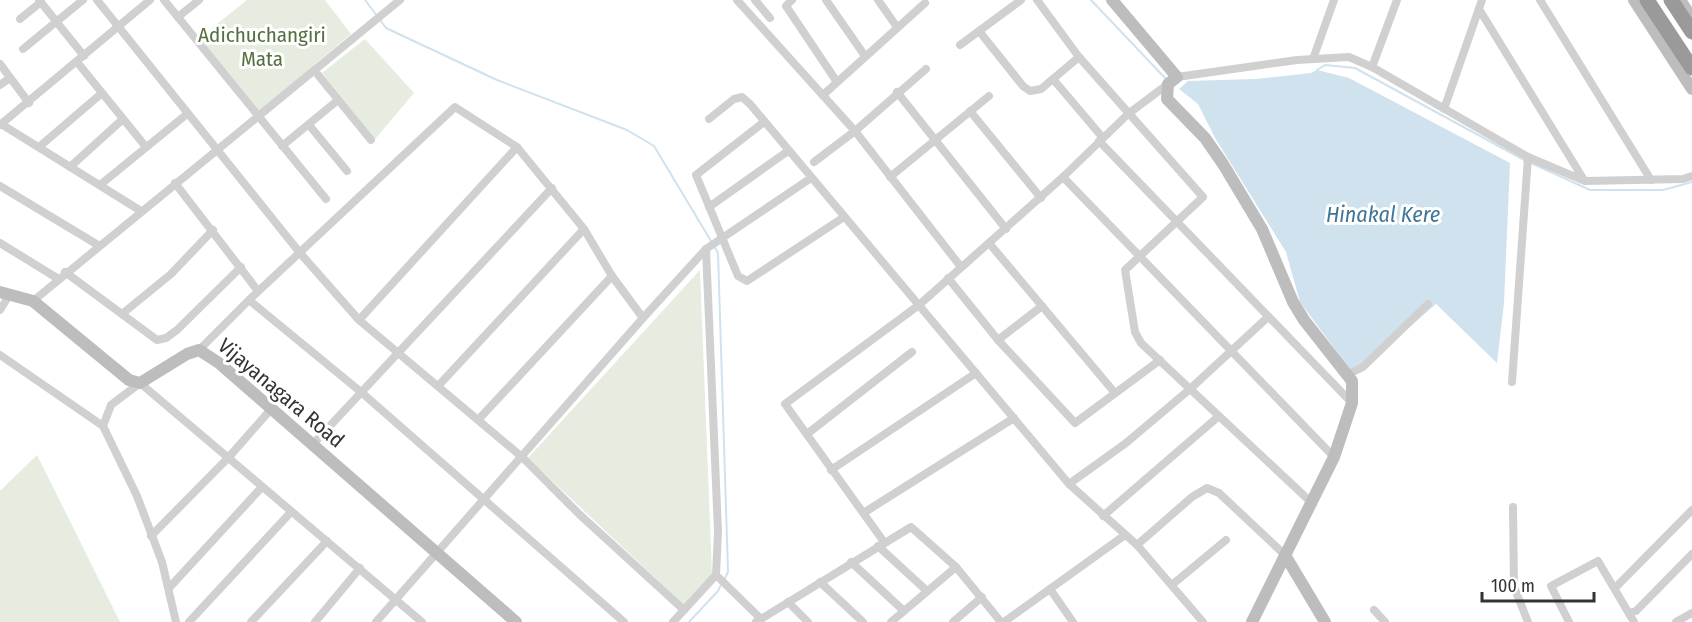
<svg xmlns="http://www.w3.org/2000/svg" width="1692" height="622" font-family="'Fira Sans Condensed',sans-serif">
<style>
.green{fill:#e6ecdf}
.water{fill:#cfe2ee}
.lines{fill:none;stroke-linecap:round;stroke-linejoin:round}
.stream{stroke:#cfe2ee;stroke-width:2}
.street{stroke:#d0d0d0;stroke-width:8}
.secondary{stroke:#bdbdbd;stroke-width:12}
.highway{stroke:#9a9a9a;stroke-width:15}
.labels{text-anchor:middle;stroke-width:6;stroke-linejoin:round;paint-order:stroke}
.park-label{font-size:21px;fill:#56703f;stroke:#fff}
.street-label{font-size:21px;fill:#333;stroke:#fff}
.water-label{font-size:22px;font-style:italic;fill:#3f7597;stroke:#fff}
</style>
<rect width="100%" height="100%" fill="#fff"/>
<g class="green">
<polygon points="247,0 325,0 351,34 309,69 311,72 261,113 197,40"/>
<polygon points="365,39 414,93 375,139 322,73"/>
<polygon points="700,270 712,574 684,605 528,458"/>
<polygon points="37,455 120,622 0,622 0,491"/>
</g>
<polygon class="water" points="1317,70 1349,78 1510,163 1504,303 1497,363 1436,304 1354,375 1300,302 1286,252 1215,138 1198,104 1179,89 1188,81 1255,79 1311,73"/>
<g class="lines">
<g class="stream">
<polyline points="365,0 377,16"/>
<polyline points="1091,0 1165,78"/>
<polyline points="380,20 386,28 497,80 627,130 654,146 711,241"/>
<polyline points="1317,70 1325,65 1355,68 1526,161"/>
<polyline points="1531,163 1590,190 1663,190 1692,182"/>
<polyline points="714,246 718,253 728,572 725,578"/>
<polyline points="689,622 718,591 722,583"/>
</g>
<g class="street">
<polyline points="39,0 56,21"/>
<polyline points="97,0 300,253 359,320 522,457 579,514 684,610"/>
<polyline points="164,0 326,199"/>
<polyline points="737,0 855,131 961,267"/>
<polyline points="755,0 770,18"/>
<polyline points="792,0 786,6 837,82"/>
<polyline points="826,0 865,56"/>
<polyline points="878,0 897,27"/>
<polyline points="1037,0 1079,57 1203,197 1125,270 1135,332 1141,343 1313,504"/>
<polyline points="1397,0 1372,67 1528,157 1585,181 1683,179 1692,176"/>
<polyline points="1540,0 1651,180"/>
<polyline points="1479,9 1584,180"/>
<polyline points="178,17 199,0"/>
<polyline points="20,19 41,2"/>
<polyline points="59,25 84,56"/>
<polyline points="979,31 1023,86 1030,91 1041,89 1079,57"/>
<polyline points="960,45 1021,0"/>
<polyline points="23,49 83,0"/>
<polyline points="1313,59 1334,0"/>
<polyline points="77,62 146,147"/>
<polyline points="0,64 29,103"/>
<polyline points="314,70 371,140"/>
<polyline points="1177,77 1297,60 1349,57 1372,67"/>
<polyline points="1053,79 1103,138"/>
<polyline points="0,85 10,78"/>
<polyline points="897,92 1006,229"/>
<polyline points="823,95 925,3"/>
<polyline points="1444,109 1482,0"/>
<polyline points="970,111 1041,198"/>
<polyline points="709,119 734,99 742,97 750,104 1069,484 1137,545 1203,622"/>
<polyline points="764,122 696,175 738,276 747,281 844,217"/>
<polyline points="1,124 141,211"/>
<polyline points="0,125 150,0"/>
<polyline points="309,125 347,171"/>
<polyline points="1099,141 1352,403"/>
<polyline points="282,146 338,100"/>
<polyline points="39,147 102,93"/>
<polyline points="814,162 855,131 926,69"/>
<polyline points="70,167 123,119"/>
<polyline points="890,177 989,96"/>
<polyline points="1063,177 1334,457"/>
<polyline points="175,183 258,291"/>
<polyline points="100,185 187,114"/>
<polyline points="0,186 98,245"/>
<polyline points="709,207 788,151"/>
<polyline points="0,243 57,278"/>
<polyline points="989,243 1115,393"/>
<polyline points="65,272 157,340 166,338 177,330 241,267"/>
<polyline points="948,278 998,340 1075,423 1160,360"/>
<polyline points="249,300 361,392 624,622"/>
<polyline points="33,301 400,0"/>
<polyline points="0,310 10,294"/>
<polyline points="122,314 171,274 213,230"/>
<polyline points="643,318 706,249 811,178"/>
<polyline points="359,320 517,147"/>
<polyline points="998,340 1042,306"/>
<polyline points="199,350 249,300 455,107 517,147 584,229 612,276 643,318 376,622"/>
<polyline points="0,355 103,426"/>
<polyline points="1349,374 1363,367 1428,304"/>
<polyline points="1512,382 1528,157"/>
<polyline points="439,385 584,229"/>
<polyline points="478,420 612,276"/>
<polyline points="807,434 912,352"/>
<polyline points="313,444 552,188"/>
<polyline points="831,470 976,373"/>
<polyline points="1069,484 1126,443 1190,389 1268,317"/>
<polyline points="1513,507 1514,587 1528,622"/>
<polyline points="865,512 1014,418"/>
<polyline points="1103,516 1219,416"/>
<polyline points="151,536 228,458 272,408"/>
<polyline points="884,542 785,404 919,305 1063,177 1128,114 1168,84"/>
<polyline points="1137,545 1192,497 1207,488 1219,493 1285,555"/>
<polyline points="878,546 927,591"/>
<polyline points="851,562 904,611"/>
<polyline points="716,575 761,619"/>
<polyline points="820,582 863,622"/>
<polyline points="1173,584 1226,540"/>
<polyline points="169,588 262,487"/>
<polyline points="1615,588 1692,510"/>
<polyline points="1050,589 1073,622"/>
<polyline points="788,602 808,622"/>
<polyline points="1374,610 1385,622"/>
<polyline points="1629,613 1636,611 1692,554"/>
<polyline points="176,622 162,562 137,496 103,426 111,405 140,383 422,622"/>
<polyline points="189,622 291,512"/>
<polyline points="251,622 327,541"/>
<polyline points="315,622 360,568"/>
<polyline points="673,622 716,575 718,531 706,249"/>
<polyline points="756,622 911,527 956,567 1001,622"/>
<polyline points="891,622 956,567"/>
<polyline points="953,622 982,597"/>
<polyline points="1004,622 1125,535"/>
<polyline points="1569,622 1551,586 1598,561 1634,622"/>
<polyline points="1676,622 1692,613"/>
</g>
<g class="secondary">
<polyline points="1112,0 1177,77 1168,84 1167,99 1205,138 1223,164 1262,229 1293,302 1304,320 1352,381 1352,403 1334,457 1252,622"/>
<polyline points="1634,0 1692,89"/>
<polyline points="1680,0 1692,18"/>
<polyline points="0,292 33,301 129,380 140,383 187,354 199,350 219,363 516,622"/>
<polyline points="1285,555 1325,622"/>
</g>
<g class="highway">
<polyline points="1647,0 1692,68"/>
<polyline points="1671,0 1692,32"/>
</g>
</g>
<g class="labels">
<g class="park-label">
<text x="262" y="42">Adichuchangiri<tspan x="262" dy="24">Mata</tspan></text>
</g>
<g class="street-label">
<text transform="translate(281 393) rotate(40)" y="7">Vijayanagara Road</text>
</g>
<g class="water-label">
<text x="1383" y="222">Hinakal Kere</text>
</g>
</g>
<path d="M1482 592v9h112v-9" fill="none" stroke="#333333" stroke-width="3"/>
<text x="1491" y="592" font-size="18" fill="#333333" stroke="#ffffff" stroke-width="4.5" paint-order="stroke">100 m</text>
</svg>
